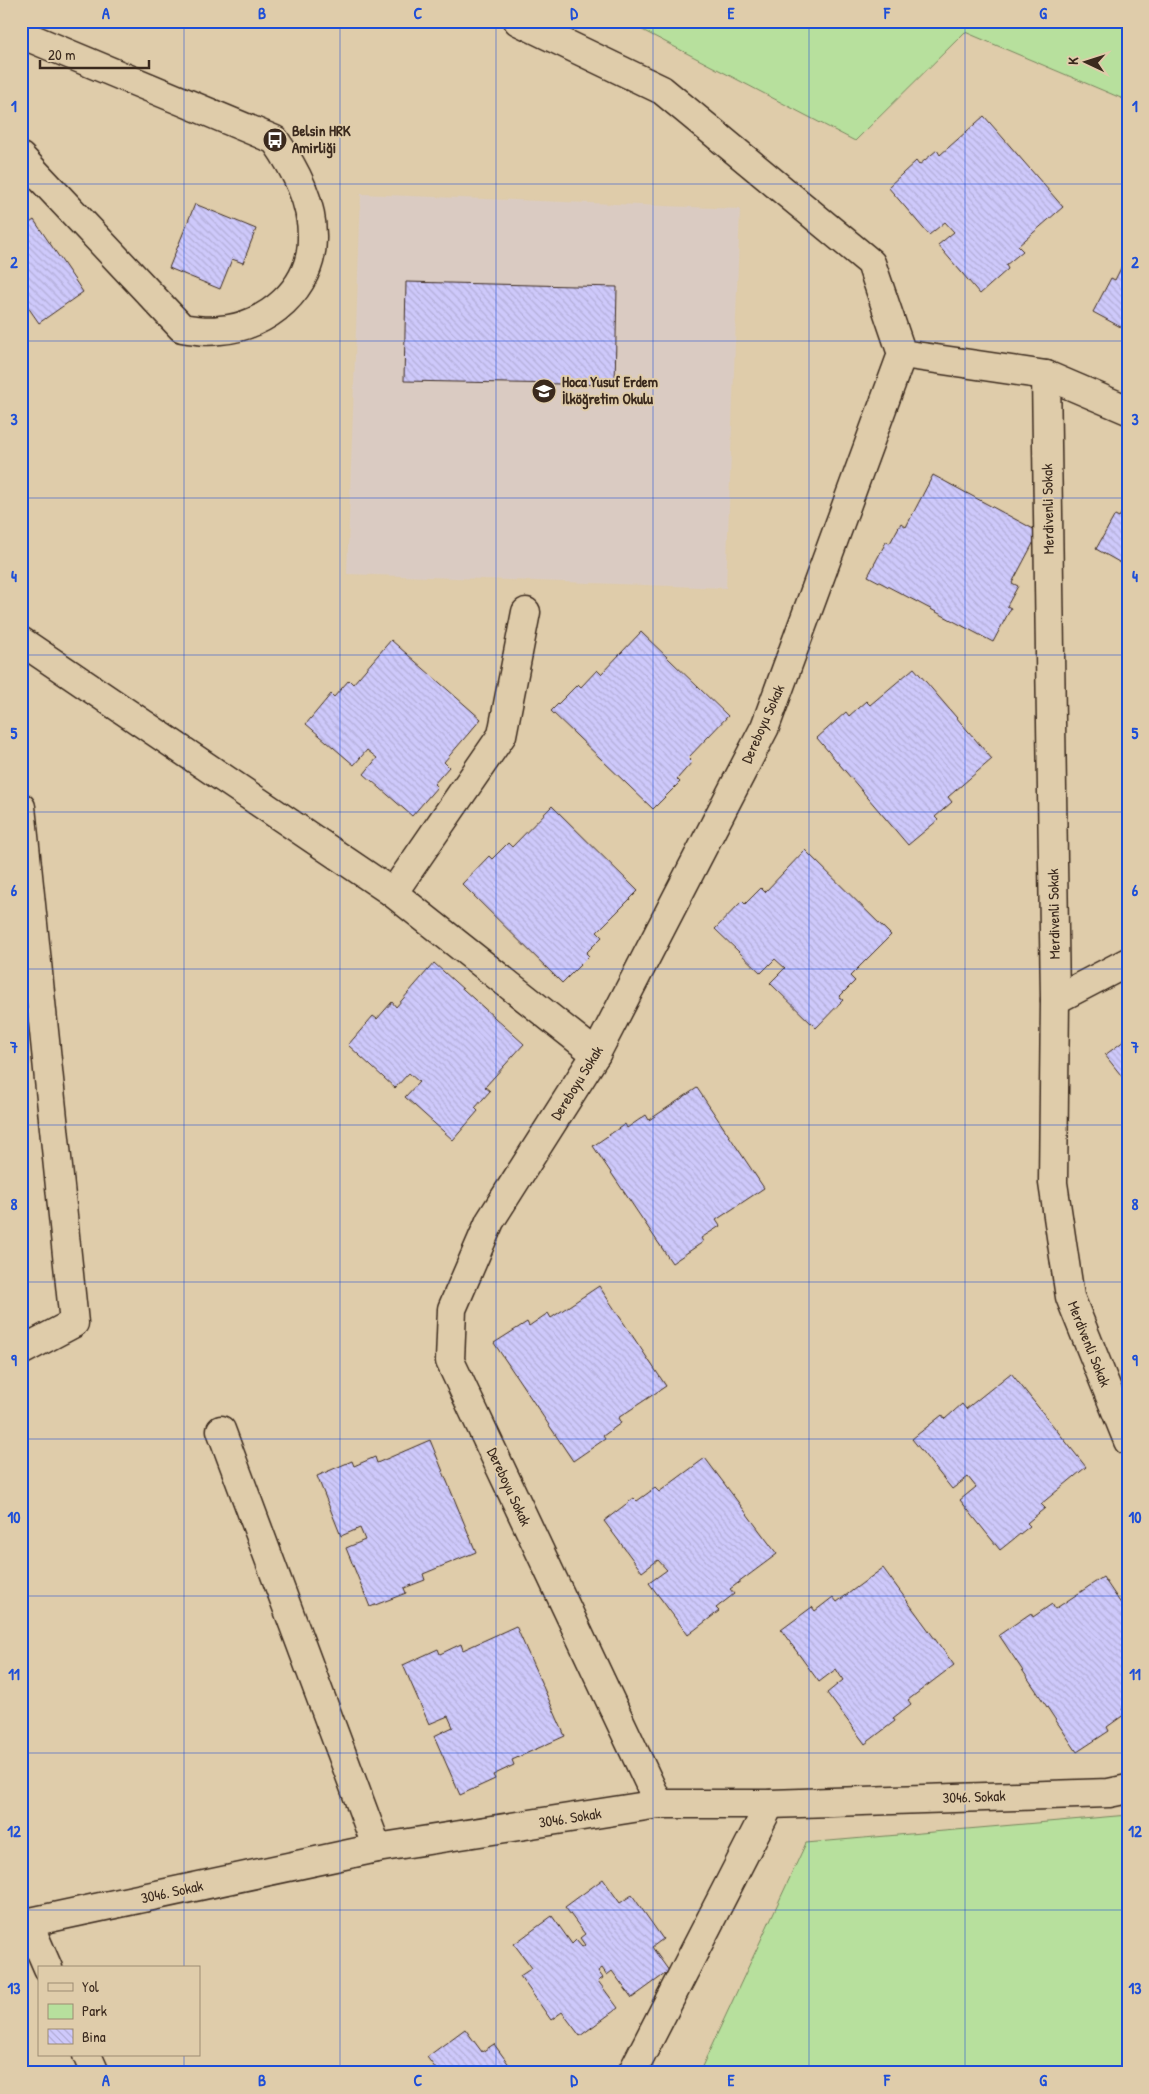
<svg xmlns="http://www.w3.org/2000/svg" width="1149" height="2094" font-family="'Patrick Hand',sans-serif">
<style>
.built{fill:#dacbc2}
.green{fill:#b7e09d;stroke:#79855e}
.building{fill:url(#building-back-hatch);stroke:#3b2a1e}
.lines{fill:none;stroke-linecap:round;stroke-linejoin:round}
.minor-casing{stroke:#3b2a1e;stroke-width:31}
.minor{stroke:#dfccaa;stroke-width:28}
.grid{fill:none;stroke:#1d4ed8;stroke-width:1;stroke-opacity:0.55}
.labels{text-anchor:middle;stroke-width:4;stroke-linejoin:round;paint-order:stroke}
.poi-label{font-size:15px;font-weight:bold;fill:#3b2a1e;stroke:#dfccaa;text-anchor:start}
.street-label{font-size:15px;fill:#3b2a1e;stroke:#dfccaa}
.neatline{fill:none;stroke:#1d4ed8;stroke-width:2}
.grid-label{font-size:16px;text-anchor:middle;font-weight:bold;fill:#1d4ed8}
</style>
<defs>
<pattern id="building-back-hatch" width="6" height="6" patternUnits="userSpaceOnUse" patternTransform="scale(1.25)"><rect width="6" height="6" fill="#cec9fb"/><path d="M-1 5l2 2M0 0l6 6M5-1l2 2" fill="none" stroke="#b2add7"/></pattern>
</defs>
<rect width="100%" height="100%" fill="#dfccaa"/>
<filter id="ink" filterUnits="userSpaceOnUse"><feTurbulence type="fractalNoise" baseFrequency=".02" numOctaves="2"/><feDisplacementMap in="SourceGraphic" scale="10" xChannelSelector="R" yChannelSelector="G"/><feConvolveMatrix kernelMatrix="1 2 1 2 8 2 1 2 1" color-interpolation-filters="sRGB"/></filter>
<g filter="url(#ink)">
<polygon class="built" points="361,194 740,209 726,588 347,574"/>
<g class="green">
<polygon points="625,21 1128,21 1128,101 965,32 855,141"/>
<polygon points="1128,1815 1128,2073 699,2073 806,1843"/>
</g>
<g class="building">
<polygon points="984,116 1063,207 1018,246 1023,251 1006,265 1008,269 980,294 938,245 954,232 945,222 929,235 888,187 916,161 919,165 937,150 940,155"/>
<polygon points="195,204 256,229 243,263 232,259 220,289 169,268"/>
<polygon points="34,220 83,292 39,323 21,297 21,229"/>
<polygon points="1125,260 1128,261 1128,331 1093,312 1111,278 1115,280"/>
<polygon points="406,282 617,287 615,385 404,381"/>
<polygon points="933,475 1039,532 1012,583 1018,586 1007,606 1011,608 993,642 868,576 886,542 890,543 901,523 906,527"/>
<polygon points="1128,503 1128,567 1096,549 1115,515 1119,517"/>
<polygon points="641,632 728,716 688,758 692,762 677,779 680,782 653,809 551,711 578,684 581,687 597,670 601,674"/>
<polygon points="391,640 481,719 444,762 449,767 434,784 437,787 412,816 364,774 377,758 367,750 354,765 306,724 331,694 334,697 349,680 353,684"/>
<polygon points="914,668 992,759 948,797 952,802 935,817 938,820 908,845 817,738 846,712 849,716 866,701 870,705"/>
<polygon points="552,806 638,891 597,932 602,937 586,953 589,956 562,983 462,884 489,856 492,859 508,843 512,847"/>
<polygon points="805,850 891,935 850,976 855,981 839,997 843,1000 816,1028 770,983 785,968 775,959 761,973 715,929 742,901 745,904 761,888 765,892"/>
<polygon points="434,963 524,1044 485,1087 490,1091 475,1108 478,1111 453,1140 405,1097 419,1082 409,1073 395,1088 348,1045 373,1016 377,1019 392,1002 396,1007"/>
<polygon points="1128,1038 1128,1084 1105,1055"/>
<polygon points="697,1088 764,1188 716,1220 720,1226 701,1238 703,1242 672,1263 593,1146 625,1124 627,1128 646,1115 649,1120"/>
<polygon points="599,1286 666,1386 618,1418 621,1423 603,1436 605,1439 573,1461 494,1343 527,1322 529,1326 548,1313 551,1318"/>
<polygon points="1011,1373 1086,1467 1041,1504 1045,1508 1027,1523 1030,1526 1000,1550 960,1500 976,1487 968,1477 952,1489 912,1439 942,1415 945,1419 962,1404 966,1409"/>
<polygon points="430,1440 476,1552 423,1574 425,1580 404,1588 406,1593 370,1607 346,1548 365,1540 360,1528 341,1536 317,1476 352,1461 354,1466 375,1457 377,1463"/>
<polygon points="705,1458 777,1554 730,1589 734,1594 716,1608 719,1611 688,1635 649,1583 667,1570 658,1560 642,1572 604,1521 634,1498 637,1501 655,1488 659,1492"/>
<polygon points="883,1568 954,1665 908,1700 911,1704 893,1718 895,1721 865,1744 827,1693 843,1680 836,1669 819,1682 781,1630 812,1607 815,1611 833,1597 837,1602"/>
<polygon points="1103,1577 1128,1614 1128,1705 1122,1709 1125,1714 1107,1727 1109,1731 1077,1752 999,1635 1031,1613 1033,1617 1052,1604 1055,1609"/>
<polygon points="516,1626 565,1736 512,1760 514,1765 493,1775 495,1779 460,1795 434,1736 453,1727 448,1716 429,1724 403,1665 438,1649 440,1654 461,1644 463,1650"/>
<polygon points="603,1879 620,1903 632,1895 663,1939 652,1947 669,1971 632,1998 612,1971 607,1975 602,1968 598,1971 603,1978 598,1981 618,2008 580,2036 562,2012 551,2020 520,1976 532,1968 514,1944 552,1916 572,1944 576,1940 582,1947 585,1945 580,1938 585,1934 565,1907"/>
<polygon points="465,2029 482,2052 494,2044 515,2073 439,2073 427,2057"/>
<polygon points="414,2067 419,2073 407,2073"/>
</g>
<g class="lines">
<defs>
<g id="minor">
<polyline points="518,21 662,90 871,263 902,354 1046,375 1128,410"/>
<path d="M21,34L275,140C295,169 313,202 312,239C312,288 267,327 220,330C207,332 195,330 182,328L21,157"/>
<polyline points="1046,375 1055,1000 1053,1183 1070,1297 1128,1441"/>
<polyline points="21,641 393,893 596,1054"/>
<polyline points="21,807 74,1323 21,1351"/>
<polyline points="393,893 502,735 526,612"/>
<polyline points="1055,1000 1128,962"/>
<polyline points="221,1430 377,1848"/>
<polyline points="659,1804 450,1361 452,1309 490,1221 596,1054 765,727 902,354"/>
<polyline points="28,1922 48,1968"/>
<polyline points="21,1924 377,1848 659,1804 770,1804 1109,1793 1128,1789"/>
<polyline points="87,2055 95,2073"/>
<polyline points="632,2073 770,1804"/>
</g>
</defs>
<use href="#minor" class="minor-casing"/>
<use href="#minor" class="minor"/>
</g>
</g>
<path class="grid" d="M184,21V1968M340,21V2073M496,21V2073M653,21V2073M809,21V2073M965,21V2073M21,184H1128M21,341H1128M21,498H1128M21,655H1128M21,812H1128M21,969H1128M21,1125H1128M21,1282H1128M21,1439H1128M21,1596H1128M21,1753H1128M21,1910H1128M184,2055V2073"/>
<defs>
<symbol id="bus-disc" viewBox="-11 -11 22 22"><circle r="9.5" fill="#3b2a1e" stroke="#dfccaa"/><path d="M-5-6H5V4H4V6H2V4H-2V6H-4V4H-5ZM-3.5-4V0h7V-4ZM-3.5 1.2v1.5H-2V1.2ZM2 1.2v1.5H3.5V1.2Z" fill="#fff"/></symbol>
<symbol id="school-disc" viewBox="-11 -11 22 22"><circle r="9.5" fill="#3b2a1e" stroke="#dfccaa"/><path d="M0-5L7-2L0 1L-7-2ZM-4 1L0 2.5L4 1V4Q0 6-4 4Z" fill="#fff"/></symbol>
</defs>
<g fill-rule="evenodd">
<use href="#bus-disc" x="261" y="126" width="28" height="28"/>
<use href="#school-disc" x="530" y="377" width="28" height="28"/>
</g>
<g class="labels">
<g class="poi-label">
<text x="292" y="136">Belsin HRK<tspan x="292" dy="17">Amirliği</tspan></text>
<text x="562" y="387">Hoca Yusuf Erdem<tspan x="562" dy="17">İlköğretim Okulu</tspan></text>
</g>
<g class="street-label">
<text transform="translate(1048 509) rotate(-91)" y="5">Merdivenli Sokak</text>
<text transform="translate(763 724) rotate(-66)" y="5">Dereboyu Sokak</text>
<text transform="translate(1054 914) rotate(-91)" y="5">Merdivenli Sokak</text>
<text transform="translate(577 1083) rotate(-58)" y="5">Dereboyu Sokak</text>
<text transform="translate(1089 1344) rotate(68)" y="5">Merdivenli Sokak</text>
<text transform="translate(509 1487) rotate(65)" y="5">Dereboyu Sokak</text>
<text transform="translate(974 1797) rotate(-2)" y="5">3046. Sokak</text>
<text transform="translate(570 1818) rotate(-9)" y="5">3046. Sokak</text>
<text transform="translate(172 1892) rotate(-12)" y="5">3046. Sokak</text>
</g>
</g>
<rect width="1149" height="2094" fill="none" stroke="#dfccaa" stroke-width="55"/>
<rect x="38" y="1966" width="162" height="90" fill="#dfccaa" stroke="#9d8b72"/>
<rect x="48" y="1983" width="25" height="8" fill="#dfccaa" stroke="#9d8b72"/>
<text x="82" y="1992" font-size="15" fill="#3b2a1e">Yol</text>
<rect x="48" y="2004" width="25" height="15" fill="#b7e09d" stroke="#9d8b72"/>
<text x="82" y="2016" font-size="15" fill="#3b2a1e">Park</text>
<rect x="48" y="2029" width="25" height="15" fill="url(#building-back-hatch)" stroke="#9d8b72"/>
<text x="82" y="2042" font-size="15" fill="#3b2a1e">Bina</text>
<g transform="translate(1086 62) rotate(274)" stroke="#dfccaa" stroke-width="4" paint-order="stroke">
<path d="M0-4L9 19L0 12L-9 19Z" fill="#3b2a1e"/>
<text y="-8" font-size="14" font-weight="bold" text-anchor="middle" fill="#3b2a1e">K</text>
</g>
<path d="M40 60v8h109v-8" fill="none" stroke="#3b2a1e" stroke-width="2.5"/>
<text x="48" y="60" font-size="15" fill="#3b2a1e" stroke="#dfccaa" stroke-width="4" paint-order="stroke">20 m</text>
<rect x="28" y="28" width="1094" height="2038" class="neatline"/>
<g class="grid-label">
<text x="106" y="19">A</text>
<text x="262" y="19">B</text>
<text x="418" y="19">C</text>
<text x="574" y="19">D</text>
<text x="731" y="19">E</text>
<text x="887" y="19">F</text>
<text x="1043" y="19">G</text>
<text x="14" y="112">1</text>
<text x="1135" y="112">1</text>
<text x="14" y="268">2</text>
<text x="1135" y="268">2</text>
<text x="14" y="425">3</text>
<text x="1135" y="425">3</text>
<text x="14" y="582">4</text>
<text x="1135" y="582">4</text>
<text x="14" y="739">5</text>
<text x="1135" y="739">5</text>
<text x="14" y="896">6</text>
<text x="1135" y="896">6</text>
<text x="14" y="1053">7</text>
<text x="1135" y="1053">7</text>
<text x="14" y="1210">8</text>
<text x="1135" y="1210">8</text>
<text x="14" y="1366">9</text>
<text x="1135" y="1366">9</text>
<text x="14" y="1523">10</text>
<text x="1135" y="1523">10</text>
<text x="14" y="1680">11</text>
<text x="1135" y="1680">11</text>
<text x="14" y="1837">12</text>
<text x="1135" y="1837">12</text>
<text x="14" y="1994">13</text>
<text x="1135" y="1994">13</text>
<text x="106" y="2086">A</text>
<text x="262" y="2086">B</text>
<text x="418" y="2086">C</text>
<text x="574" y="2086">D</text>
<text x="731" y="2086">E</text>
<text x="887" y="2086">F</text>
<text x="1043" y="2086">G</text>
</g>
</svg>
